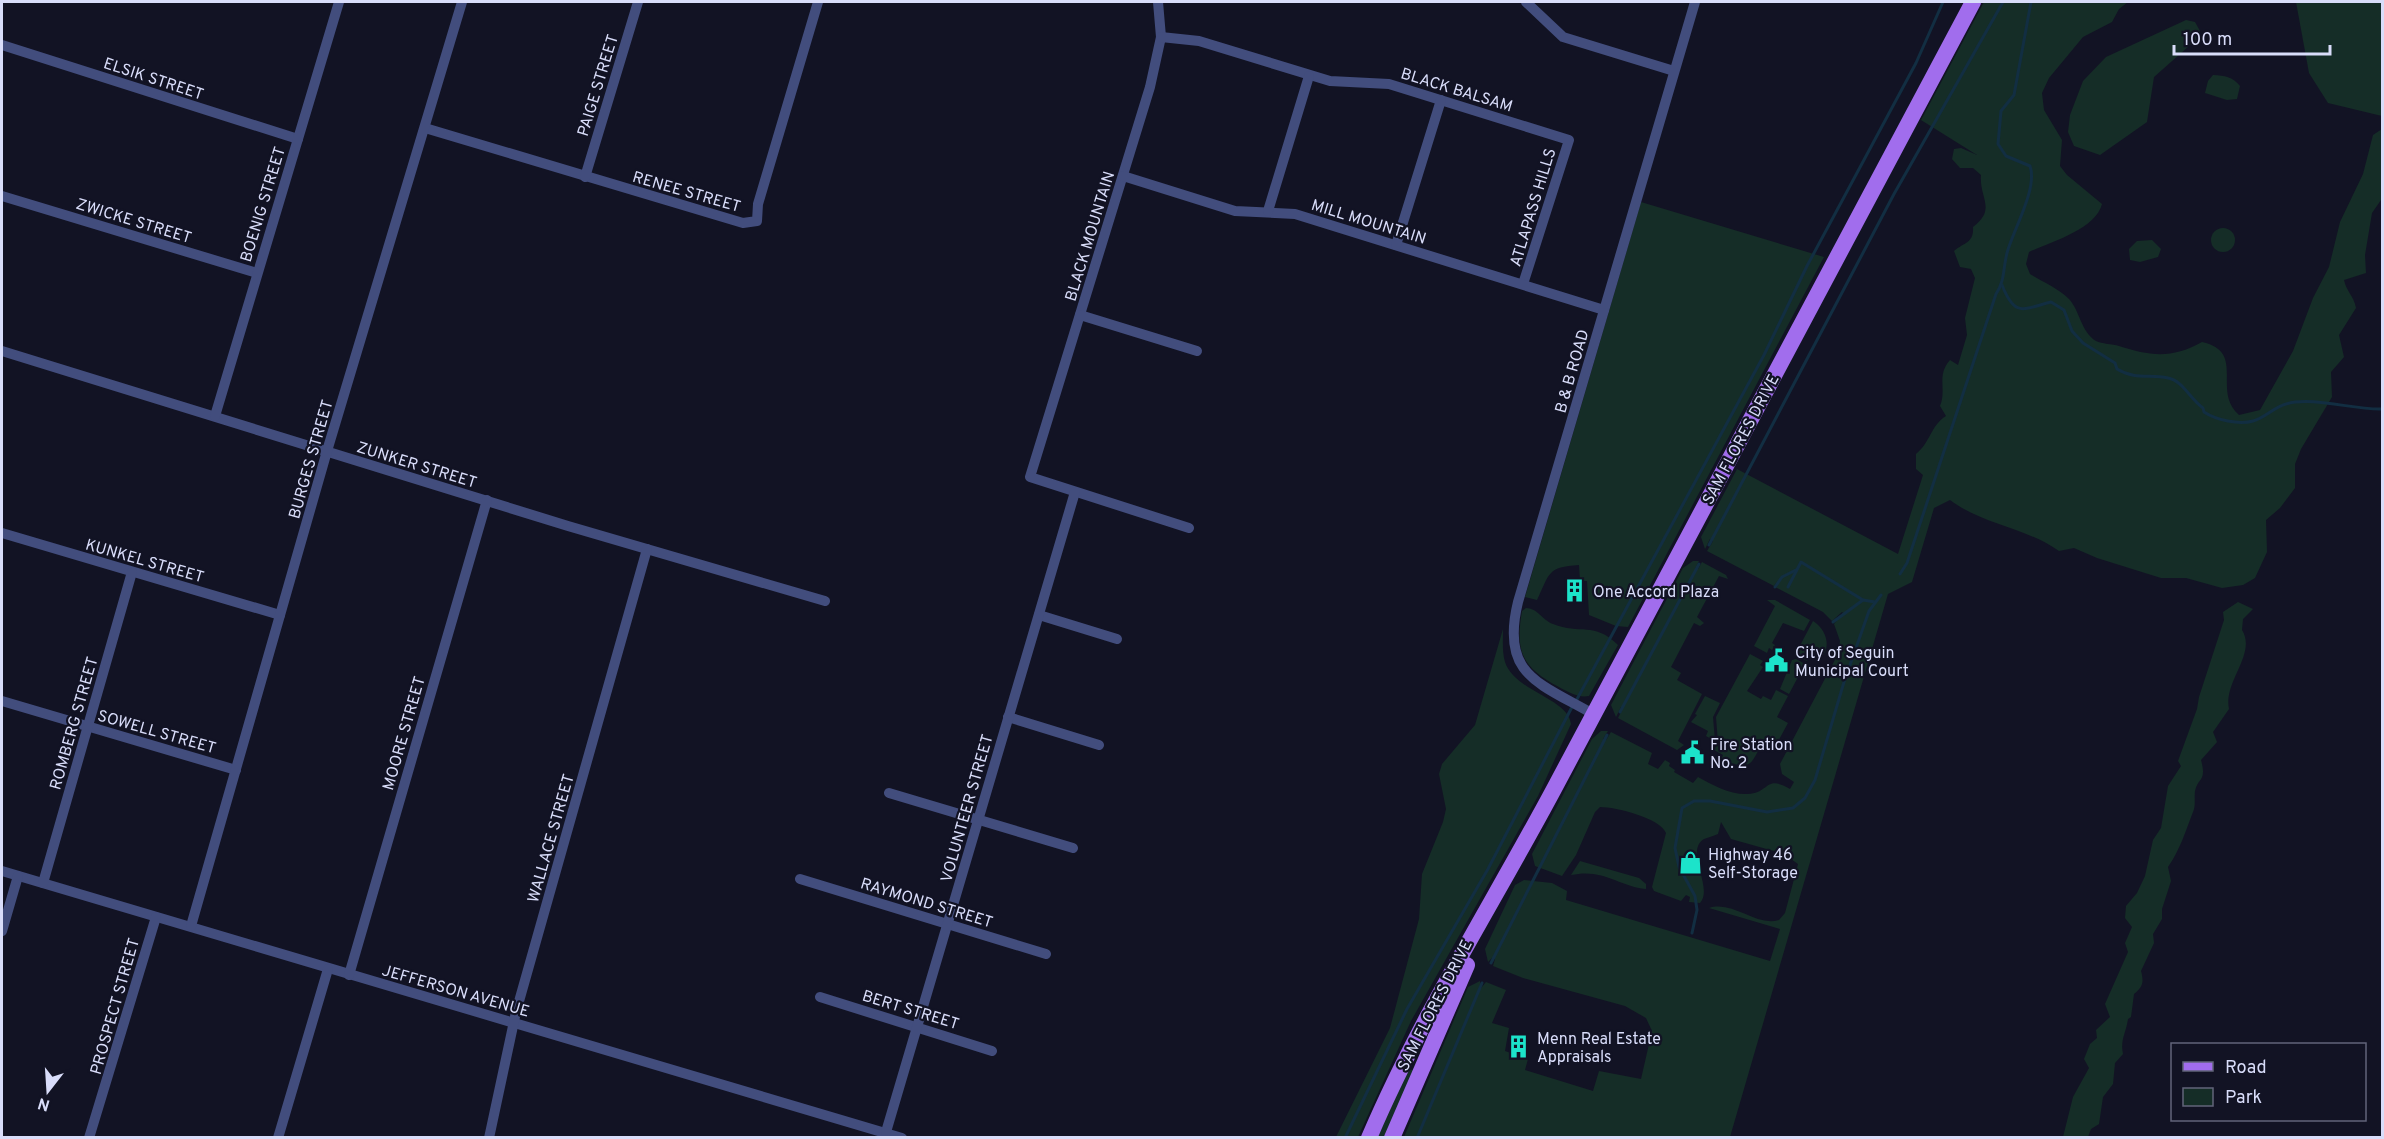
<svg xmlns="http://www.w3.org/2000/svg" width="2384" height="1139" font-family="Overpass,sans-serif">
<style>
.green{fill:#152d27}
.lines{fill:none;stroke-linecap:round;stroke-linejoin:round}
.stream{stroke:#122e42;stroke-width:3}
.street{stroke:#424d7d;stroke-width:10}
.primary{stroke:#a16ded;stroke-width:16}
.labels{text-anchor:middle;stroke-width:4.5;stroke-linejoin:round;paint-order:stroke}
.street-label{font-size:16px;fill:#d9ddfa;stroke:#121324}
.poi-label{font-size:16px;fill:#d9ddfa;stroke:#121324;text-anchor:start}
</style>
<rect width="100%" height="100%" fill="#121324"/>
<g class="green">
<path d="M1984,2H2128L2119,9L2112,22L2083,37L2049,78L2042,93L2044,110L2062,140L2060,166L2067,175L2102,204C2096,229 2051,242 2029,252L2026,264L2030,274C2043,282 2058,288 2069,299C2080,311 2081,332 2096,341C2102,344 2112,344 2119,346C2150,356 2172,359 2202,342C2247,352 2211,391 2239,415L2260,410L2293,351L2313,298L2329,267L2340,222L2363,174L2373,135L2382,129L2381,200L2372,213L2365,255L2366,273L2344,280C2346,291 2354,296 2356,308L2339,335L2344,357L2331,372L2332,397L2301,449L2295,464V488L2280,508L2266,520L2267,552L2255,578L2243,585L2222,588L2186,578H2161L2097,558L2074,548L2059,551C2025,527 1983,525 1950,500L1934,508L1912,582L1888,594L1730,1137H1404L1468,987L1480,981L1481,988L1486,982L1506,990L1492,1023L1509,1028L1505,1051L1528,1059L1525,1070L1593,1091L1599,1071L1641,1079L1652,1031L1646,1018L1625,1006L1523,978L1493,966L1495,959L1492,958L1488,962L1485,949L1515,885L1524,880L1552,883L1567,891L1566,900L1770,961L1780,929L1709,908C1733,900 1756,927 1779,920L1785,913L1798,864L1784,854L1731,839L1721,822L1718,834C1714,836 1709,837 1704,839C1684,851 1714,888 1700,903L1689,902L1690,897L1686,895L1681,901L1654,891L1652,887L1666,833C1660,818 1616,807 1600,807L1595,812L1576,855L1562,876L1535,866L1532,854L1592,739L1601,731H1608L1603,739L1606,740L1611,732L1652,753L1648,764L1658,769L1665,760L1670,763L1669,766L1675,770L1674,772L1693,783L1698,777C1713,785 1730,795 1748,794C1770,793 1765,774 1790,789L1794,782L1782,774L1780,764L1838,654L1840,641L1834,624L1843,613L1842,612L1832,621L1823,612L1775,587L1777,582L1774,586L1707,551L1713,541L1710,539L1705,549L1701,537L1737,469L1898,554L1923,475L1916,469V454C1930,443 1931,425 1946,416L1940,406C1947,389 1936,376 1950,360L1958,365L1967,335L1965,318L1975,278L1971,269L1960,267L1954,251C1965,242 1974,243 1973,227C1997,209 1979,198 1981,175L1973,168H1960L1952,159L1954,149L1961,148L1977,155L1921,120Z"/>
<polygon points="2296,2 2382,2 2382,116 2328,103 2309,73"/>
<polygon points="2186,20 2195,22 2200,31 2198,38 2154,77 2147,122 2100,155 2074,146 2068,132 2070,115 2083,81 2106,57"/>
<path d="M2213,75C2225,76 2232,76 2240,86L2237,99L2227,100L2205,93L2208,81Z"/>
<path d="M1641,202L1824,257L1628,627L1616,626L1589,615L1587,581H1580L1579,565C1547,567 1550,573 1537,600L1525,597Z"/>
<circle cx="2223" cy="240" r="12"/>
<polygon points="2152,240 2161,249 2158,257 2140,262 2130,260 2129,249 2137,241"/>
<polygon points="1693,561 1699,561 1695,569 1698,569 1702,562 1726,575 1728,579 1719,576 1697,617 1704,623 1700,626 1694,623 1671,667 1681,673 1677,680 1702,694 1678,741 1684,745 1677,750 1618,718 1623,708 1621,707 1616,717 1611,705 1683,568"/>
<polygon points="1767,600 1775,600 1810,620 1804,631 1783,623 1772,643 1775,645 1772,650 1769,648 1767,653 1754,646 1775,606"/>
<path d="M2238,602L2253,609L2243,619L2242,630C2257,654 2223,682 2229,709L2213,732L2217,742L2201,760C2207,782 2198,777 2195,791C2194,797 2196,806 2193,812C2186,830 2180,850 2168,867L2171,881L2162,909V919L2153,934L2154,943L2141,971C2144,982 2143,987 2134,994L2131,1017L2128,1019C2126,1033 2120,1040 2123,1054L2115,1063L2113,1084L2103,1097L2099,1124L2091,1129L2088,1137H2063L2073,1097L2089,1068L2084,1059L2090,1044L2097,1038L2096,1030L2110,1017L2105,1004L2128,952L2125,943L2132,927L2125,918L2126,906L2137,893L2145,876L2153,840L2161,828L2168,786L2181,766L2178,761L2197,709L2199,697L2224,620L2223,612Z"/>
<path d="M1526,608C1539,609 1542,620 1553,624C1580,635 1594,621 1618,645L1589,696C1578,698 1568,692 1559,687C1522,667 1515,652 1522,611Z"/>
<path d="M1813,621C1827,630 1833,649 1818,661L1810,656L1807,661L1795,655Z"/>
<path d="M1503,629C1503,640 1502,652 1505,662C1515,692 1568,698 1571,724L1538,796L1411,1021L1358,1137H1336L1390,1028L1419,919L1422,874L1443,822L1446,809L1439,774L1442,764L1475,725Z"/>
<path d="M1750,654L1763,661L1760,665L1763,667L1747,691L1761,699L1763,696L1771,700L1776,690L1788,696L1777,717L1788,723L1775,747L1763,741C1749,769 1751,769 1721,760L1723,755L1714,750L1718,743L1716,717Z"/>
<polygon points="1796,659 1805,664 1789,694 1780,689 1792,660"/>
<polygon points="1705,696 1720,703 1713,717 1715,741 1706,736 1708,731 1691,722 1697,715 1695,714"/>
<path d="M1580,861L1639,878L1646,884V889C1618,886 1603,868 1571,875Z"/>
<polygon points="1408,1069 1413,1070 1386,1137 1377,1138"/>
</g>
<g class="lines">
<g class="stream">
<path d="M2002,285C2015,318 2023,309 2051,302L2064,310L2072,331L2083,343L2115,363L2117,369C2135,380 2150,374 2168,378C2182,380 2191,400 2203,408L2204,412C2216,420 2239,425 2253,421C2265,418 2274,407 2286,404C2313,396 2353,410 2382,409"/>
<polyline points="1709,545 1894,194 2003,2"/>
<path d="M1900,574L1907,563L1996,294C2005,281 2003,268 2007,253C2013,230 2038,189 2030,166L2006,156L1998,144L2001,111L2014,95L2031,2"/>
<polyline points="1775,587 1782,577 1796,570"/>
<polyline points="1788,587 1801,562 1863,600"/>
<polyline points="1833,622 1863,600 1875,602"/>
<polyline points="1576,701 1764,355 1807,266 1916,63 1943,2"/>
<polyline points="1620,712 1699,564"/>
<polyline points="1692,933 1697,910 1695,896 1679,867 1675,848 1682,808 1694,801 1710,801 1767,812 1793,808 1805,798 1815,780 1844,682 1869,611 1881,595"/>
<polyline points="1491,963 1607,735"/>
<polyline points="1345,1138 1407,1009 1488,869 1572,707"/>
<polyline points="1417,1138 1482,983"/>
</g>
<g class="street">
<polyline points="1158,2 1161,37 1150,87 1030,477 1189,528"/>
<polyline points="1526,2 1563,37 1674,71"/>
<polyline points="1161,37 1199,41 1330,81 1389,84 1569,140 1523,284"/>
<polyline points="2,45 298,139"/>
<polyline points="425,128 743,223 757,221 758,204 818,2"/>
<polyline points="1123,176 1235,211 1295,214 1604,310"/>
<polyline points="585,177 638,2"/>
<polyline points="2,196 257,273"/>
<polyline points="1268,211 1309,76"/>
<polyline points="1396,245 1441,100"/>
<polyline points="1080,315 1197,351"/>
<polyline points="2,351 568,526 825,601"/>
<polyline points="215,416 339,2"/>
<polyline points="2,533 280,615"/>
<polyline points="1039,615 1117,639"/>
<polyline points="2,701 236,770"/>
<path d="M1593,714C1539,683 1500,675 1518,602L1695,2"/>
<polyline points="1008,717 1099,745"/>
<polyline points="889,793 1073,848"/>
<polyline points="2,871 902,1138"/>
<polyline points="800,879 1046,954"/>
<polyline points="43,883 132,572"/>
<polyline points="191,926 327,451 462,2"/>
<polyline points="2,931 18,876"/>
<polyline points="349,975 487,500"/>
<polyline points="820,997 992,1051"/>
<polyline points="886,1132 1075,492"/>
<polyline points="89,1138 156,917"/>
<polyline points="278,1138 328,969"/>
<polyline points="489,1138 516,1012 647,549"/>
</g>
<g class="primary">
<path d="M1369,1138C1421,1016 1492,905 1554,789C1694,527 1834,265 1973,2"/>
<polyline points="1392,1138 1467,965"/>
</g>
</g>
<defs>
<symbol id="building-bare" viewBox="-9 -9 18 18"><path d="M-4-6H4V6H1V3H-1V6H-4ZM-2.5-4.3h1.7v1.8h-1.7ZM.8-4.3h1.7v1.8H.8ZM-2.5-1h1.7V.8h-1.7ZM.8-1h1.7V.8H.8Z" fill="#1ce3ca" stroke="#121324" stroke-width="2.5" paint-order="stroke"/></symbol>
<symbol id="civic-bare" viewBox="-9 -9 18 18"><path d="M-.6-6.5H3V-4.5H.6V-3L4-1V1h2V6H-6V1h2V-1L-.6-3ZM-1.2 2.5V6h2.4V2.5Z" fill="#1ce3ca" stroke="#121324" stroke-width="2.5" paint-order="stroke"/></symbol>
<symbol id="shop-bare" viewBox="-9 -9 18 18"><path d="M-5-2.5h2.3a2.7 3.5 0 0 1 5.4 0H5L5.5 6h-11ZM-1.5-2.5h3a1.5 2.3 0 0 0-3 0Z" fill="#1ce3ca" stroke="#121324" stroke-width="2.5" paint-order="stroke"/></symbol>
</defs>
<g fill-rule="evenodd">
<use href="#building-bare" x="1558" y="574" width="33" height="33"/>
<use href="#civic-bare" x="1760" y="644" width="33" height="33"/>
<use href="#civic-bare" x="1676" y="736" width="33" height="33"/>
<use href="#shop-bare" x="1674" y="846" width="33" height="33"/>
<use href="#building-bare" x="1502" y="1030" width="33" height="33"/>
</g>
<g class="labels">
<g class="street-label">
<text transform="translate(154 78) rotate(18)" y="6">ELSIK STREET</text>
<text transform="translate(597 85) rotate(-73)" y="6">PAIGE STREET</text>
<text transform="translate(1457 89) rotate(17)" y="6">BLACK BALSAM</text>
<text transform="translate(687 191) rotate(16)" y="6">RENEE STREET</text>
<text transform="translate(262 204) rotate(-73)" y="6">BOENIG STREET</text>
<text transform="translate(1532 207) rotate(-73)" y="6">ATLAPASS HILLS</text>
<text transform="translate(134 220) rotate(17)" y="6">ZWICKE STREET</text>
<text transform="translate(1369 221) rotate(17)" y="6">MILL MOUNTAIN</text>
<text transform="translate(1089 236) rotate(-73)" y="6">BLACK MOUNTAIN</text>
<text transform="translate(1571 371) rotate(-74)" y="6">B &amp; B ROAD</text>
<text transform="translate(1740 439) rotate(-62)" y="6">SAM FLORES DRIVE</text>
<text transform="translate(310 459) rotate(-74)" y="6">BURGES STREET</text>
<text transform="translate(417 464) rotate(17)" y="6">ZUNKER STREET</text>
<text transform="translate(145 560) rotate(16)" y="6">KUNKEL STREET</text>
<text transform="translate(73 723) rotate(-74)" y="6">ROMBERG STREET</text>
<text transform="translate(157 731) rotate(16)" y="6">SOWELL STREET</text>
<text transform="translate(403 733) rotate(-74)" y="6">MOORE STREET</text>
<text transform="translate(966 808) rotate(-74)" y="6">VOLUNTEER STREET</text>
<text transform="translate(550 838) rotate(-74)" y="6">WALLACE STREET</text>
<text transform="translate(927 902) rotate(17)" y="6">RAYMOND STREET</text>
<text transform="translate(456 990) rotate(16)" y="6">JEFFERSON AVENUE</text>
<text transform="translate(1434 1005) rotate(-63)" y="6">SAM FLORES DRIVE</text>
<text transform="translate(114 1006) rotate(-74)" y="6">PROSPECT STREET</text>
<text transform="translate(911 1009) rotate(17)" y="6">BERT STREET</text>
</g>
<g class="poi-label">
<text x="1593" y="597">One Accord Plaza</text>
<text x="1795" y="658">City of Seguin<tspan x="1795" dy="18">Municipal Court</tspan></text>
<text x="1710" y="750">Fire Station<tspan x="1710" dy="18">No. 2</tspan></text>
<text x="1708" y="860">Highway 46<tspan x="1708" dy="18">Self-Storage</tspan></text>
<text x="1537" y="1044">Menn Real Estate<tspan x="1537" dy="18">Appraisals</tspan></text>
</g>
</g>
<rect width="2384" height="1139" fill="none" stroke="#d9ddfa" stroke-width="6"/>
<rect x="2171" y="1043" width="195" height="78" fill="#121324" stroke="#62647a" stroke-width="1.5"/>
<rect x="2183" y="1062" width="30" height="9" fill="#a16ded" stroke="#62647a" stroke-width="1.5"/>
<text x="2225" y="1073" font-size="18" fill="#d9ddfa">Road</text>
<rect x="2183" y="1088" width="30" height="18" fill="#152d27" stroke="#62647a" stroke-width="1.5"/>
<text x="2225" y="1103" font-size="18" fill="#d9ddfa">Park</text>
<g transform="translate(48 1091) rotate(197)" stroke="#121324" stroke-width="4.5" paint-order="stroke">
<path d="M0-4.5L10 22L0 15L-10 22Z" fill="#d9ddfa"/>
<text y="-9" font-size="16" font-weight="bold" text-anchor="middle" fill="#d9ddfa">N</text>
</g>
<path d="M2174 45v9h156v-9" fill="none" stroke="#d9ddfa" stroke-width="3"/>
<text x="2183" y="45" font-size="18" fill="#d9ddfa" stroke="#121324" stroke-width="4.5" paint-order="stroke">100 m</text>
</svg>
